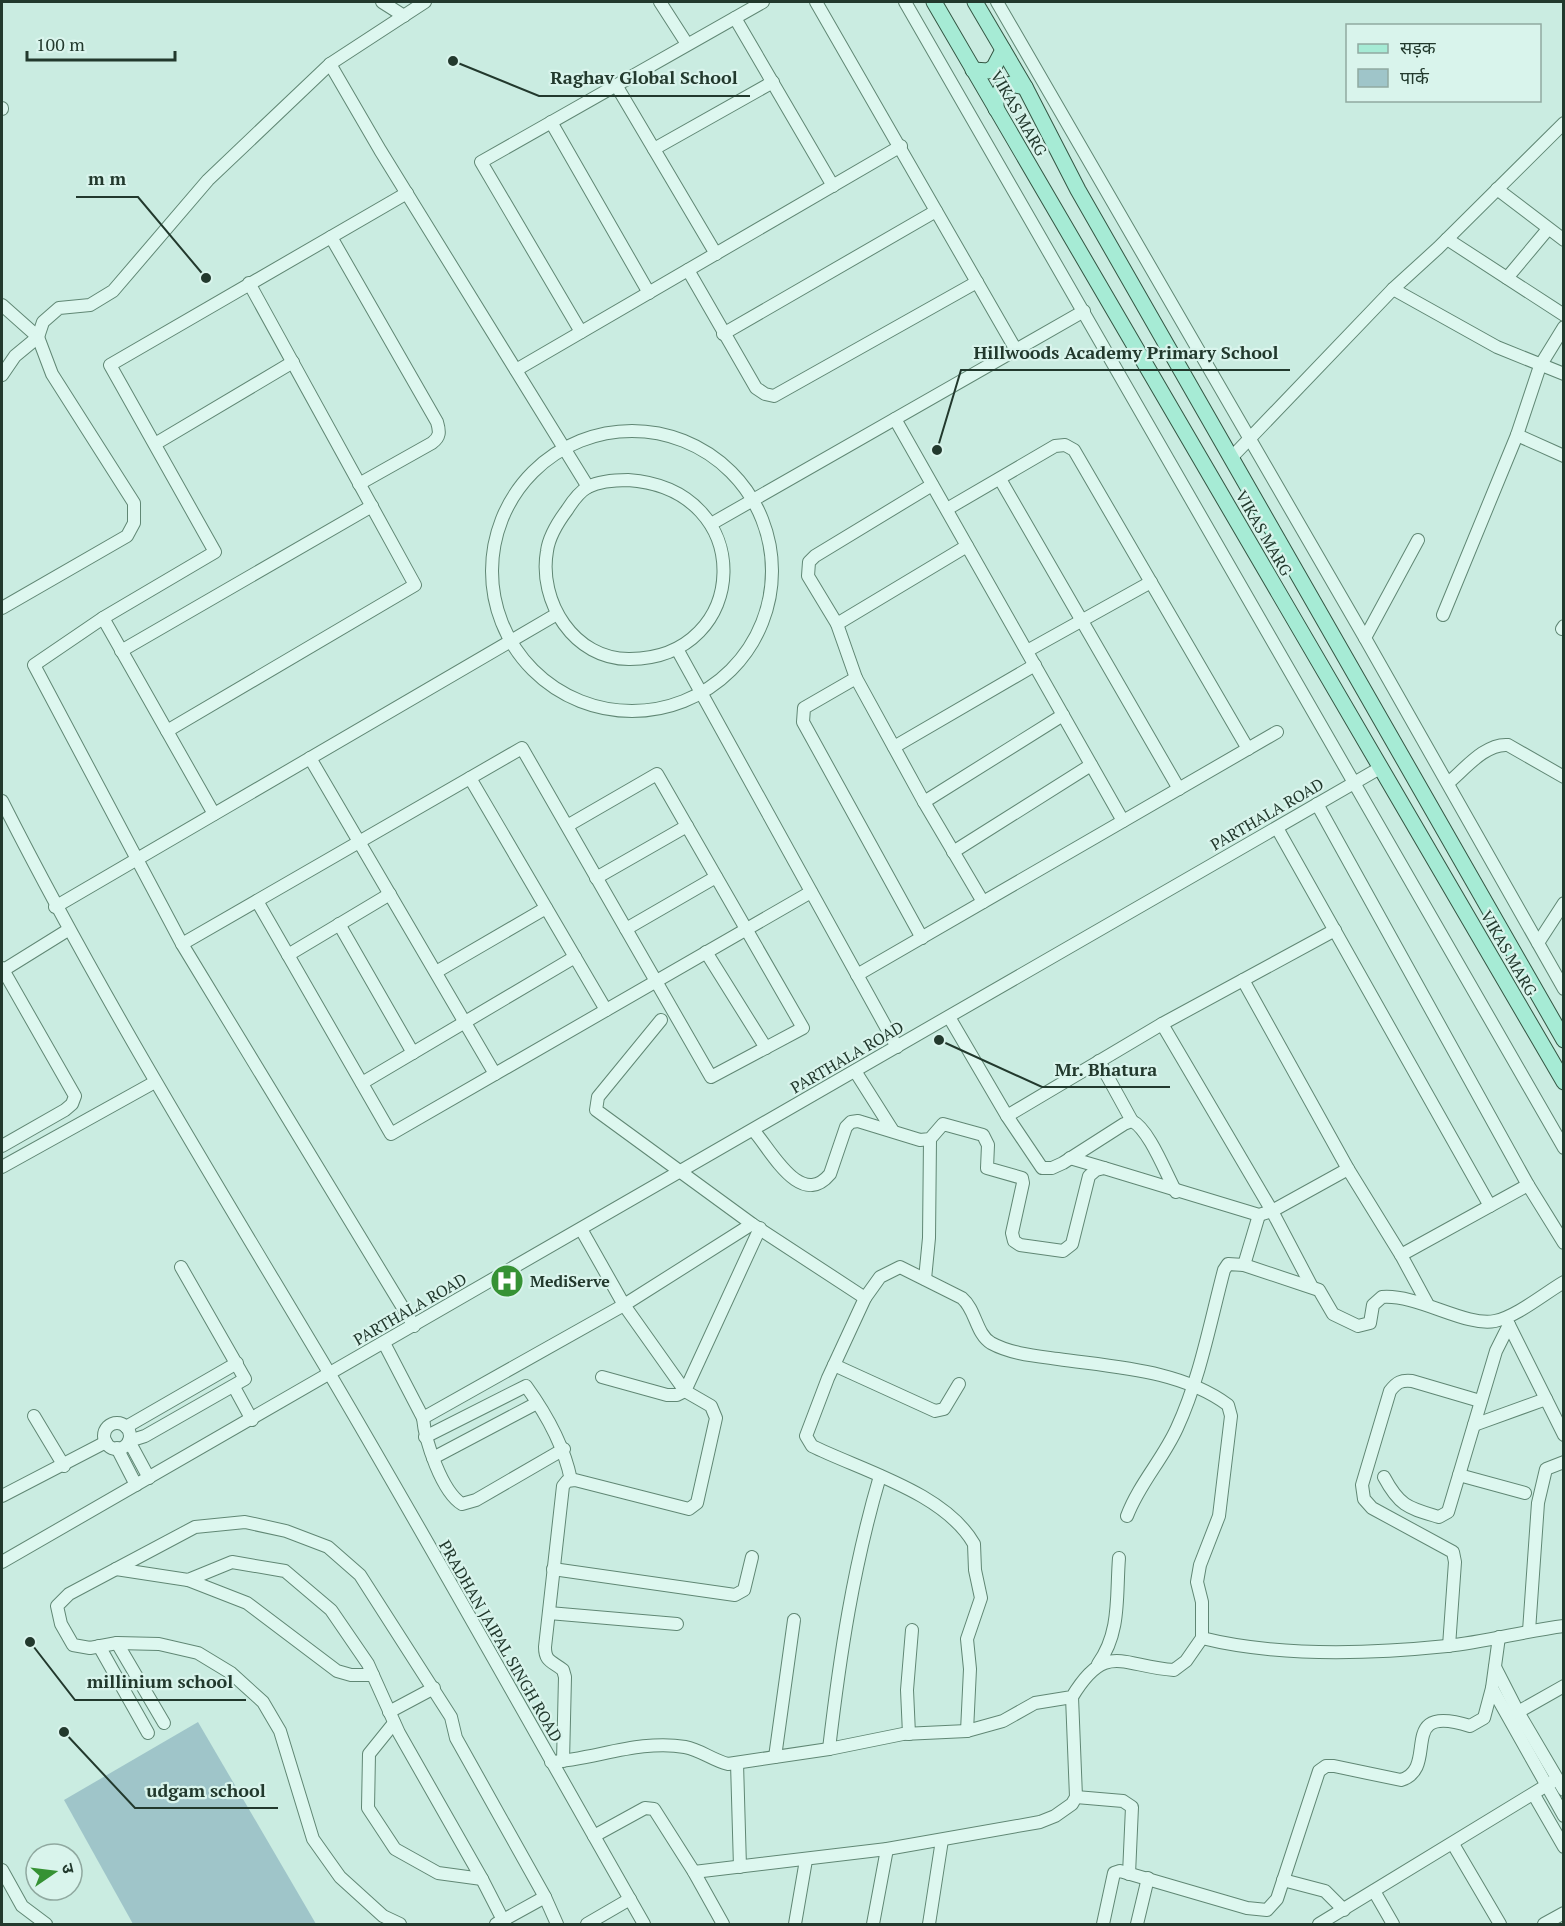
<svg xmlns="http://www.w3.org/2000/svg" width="1565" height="1926" font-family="'PT Serif','Noto Sans Devanagari',serif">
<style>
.park{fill:#9fc5c9}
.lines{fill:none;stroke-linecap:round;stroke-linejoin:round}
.minor-casing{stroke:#608774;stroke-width:14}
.major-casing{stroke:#335643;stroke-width:17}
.minor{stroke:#ddf7ef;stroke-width:12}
.major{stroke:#a6ebd5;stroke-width:15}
.labels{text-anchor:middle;stroke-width:4.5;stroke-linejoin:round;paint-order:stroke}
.street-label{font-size:16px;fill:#22392d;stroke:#d9f4ec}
.poi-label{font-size:16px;font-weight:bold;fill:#22392d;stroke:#d9f4ec;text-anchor:start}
.leader{fill:none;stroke:#22392d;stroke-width:2}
.callout-dot{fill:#22392d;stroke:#d9f4ec;stroke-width:2}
.callout-label{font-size:18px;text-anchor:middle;font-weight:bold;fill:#22392d;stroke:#d9f4ec;stroke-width:4.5;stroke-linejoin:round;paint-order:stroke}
</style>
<rect width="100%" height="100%" fill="#caece1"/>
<polygon class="park" points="198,1722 316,1924 133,1924 64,1800"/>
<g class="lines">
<defs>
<g id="minor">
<polyline points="382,2 404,16"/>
<polyline points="660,2 687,44"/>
<polyline points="816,2 1016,350"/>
<polyline points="905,2 1564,1148"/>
<polyline points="997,2 1365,638 1564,989"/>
<polyline points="735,18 833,186"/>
<polyline points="330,64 380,150 588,487"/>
<polyline points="616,85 716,254"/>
<polyline points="2,109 2,108"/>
<polyline points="551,122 649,293"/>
<polyline points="654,149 773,82"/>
<polyline points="1497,189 1564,240"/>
<polyline points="407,193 110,365 215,552 103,618 34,665 182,944 414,1326"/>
<path d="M331,237L437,422C440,432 440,437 432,443L359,484"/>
<polyline points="1447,239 1564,315"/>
<polyline points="688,270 756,388 765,394 774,396 977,282"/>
<polyline points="1507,278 1548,229"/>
<polyline points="1393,289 1497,347 1564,374"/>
<polyline points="2,305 38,337 52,374 134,503 134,523 127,536 2,608"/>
<polyline points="581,332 481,162 763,2"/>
<polyline points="723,334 936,211"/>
<polyline points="516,370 901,146"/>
<polyline points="2,375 15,356 38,337 43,322 59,308 90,305 113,291 208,180 330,64 425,2"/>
<polyline points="895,419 1123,821"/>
<circle cx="632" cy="571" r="140"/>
<polyline points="1517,435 1564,456"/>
<polyline points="155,444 293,362"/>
<polyline points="1231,458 1393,289 1438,248 1564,123"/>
<polyline points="1000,479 1179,789"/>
<path d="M628,480C759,489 751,658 630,659C574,660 538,601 547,551C549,536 558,522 567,510C572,502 579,492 588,487C600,481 615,480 628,480Z"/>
<polyline points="932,485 815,556 809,562 808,576 837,624 856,678 924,802 983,902"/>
<polyline points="947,509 1055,446 1065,445 1074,450 1248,749"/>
<polyline points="711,524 1084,311"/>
<polyline points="1443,615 1517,435 1540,366 1564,327"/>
<polyline points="103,618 214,814"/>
<polyline points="837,624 967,546"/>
<polyline points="1562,629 1564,626"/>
<polyline points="1365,638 1418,540"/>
<polyline points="677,649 897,1047"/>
<polyline points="121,651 372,506"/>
<polyline points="1027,651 1151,582"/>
<polyline points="856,678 804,708 803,722 922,938"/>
<polyline points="167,731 415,585 249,283"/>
<polyline points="894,747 1035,665"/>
<polyline points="310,758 495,1074"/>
<polyline points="470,778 606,1010"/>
<path d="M1448,783C1464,770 1485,743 1508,745L1564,777"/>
<path d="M2,801C101,997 216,1183 328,1371C436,1554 539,1740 644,1924"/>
<polyline points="924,802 1063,715"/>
<polyline points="1317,804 1528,1185 1564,1243"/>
<polyline points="1277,828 1490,1206"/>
<polyline points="953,852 1091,765"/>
<polyline points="596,878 687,826"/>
<polyline points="257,901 391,1134 811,892"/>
<polyline points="55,907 557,614"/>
<polyline points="339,924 413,1053"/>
<polyline points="626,929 716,877"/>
<polyline points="1538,943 1564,903"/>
<polyline points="182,944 522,748 711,1077 803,1028 657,774 567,826"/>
<polyline points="706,952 766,1048"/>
<polyline points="288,955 390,894"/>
<polyline points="2,968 75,1096 72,1104 65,1110 2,1146"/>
<polyline points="2,971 68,930"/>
<polyline points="436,972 546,908"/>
<polyline points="857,975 1277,732"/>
<polyline points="1243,980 1348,1169 1401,1255 1427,1303"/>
<path d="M949,1017L1007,1116L1042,1168H1052L1063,1163L1124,1124L1132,1121C1149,1129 1166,1174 1176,1192"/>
<path d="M661,1020L598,1097L596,1110L752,1224L865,1298L880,1277L900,1267L962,1298C976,1310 976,1334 991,1343C1011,1354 1036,1356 1058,1359C1114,1367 1181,1370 1228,1405L1231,1416L1219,1516L1200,1565L1197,1582L1202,1602V1638"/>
<polyline points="1162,1024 1272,1211 1312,1287"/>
<polyline points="1099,1061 1132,1121"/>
<polyline points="855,1071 893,1131"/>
<polyline points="362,1083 575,957"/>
<polyline points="1007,1116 1162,1024 1335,930"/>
<path d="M753,1130C770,1148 800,1210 830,1174L846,1127L851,1122L858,1121L920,1140L930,1139L943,1124L983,1135L988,1145L987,1168L1022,1178L1023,1183L1012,1233L1014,1241L1020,1245L1063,1251L1072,1244L1089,1176L1096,1170L1104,1168L1259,1215L1272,1211L1348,1169"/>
<polyline points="1070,1158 1104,1168"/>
<polyline points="2,1167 155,1082"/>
<polyline points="1401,1255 1528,1185"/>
<polyline points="1244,1265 1259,1215"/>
<polyline points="925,1279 929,1238 930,1139"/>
<path d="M865,1298L828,1378L806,1436L812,1446C863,1471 945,1493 974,1544L975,1570L981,1598L967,1639L970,1669L967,1731"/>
<polyline points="1507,1321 1564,1435"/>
<polyline points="384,1343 423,1418 624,1305 752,1224"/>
<polyline points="834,1365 935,1411 944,1409 959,1384"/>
<polyline points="602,1377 667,1395 677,1395 685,1391 760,1228"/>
<polyline points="234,1387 252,1420"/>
<polyline points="34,1416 64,1466"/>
<path d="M423,1418C425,1441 442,1492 462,1504L476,1500L564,1449"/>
<circle cx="117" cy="1436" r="13"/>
<polyline points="1474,1425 1546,1399"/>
<polyline points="126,1427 237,1363"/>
<path d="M425,1437L526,1386C547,1415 564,1445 571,1480"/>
<polyline points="117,1448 136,1485"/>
<polyline points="433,1458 537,1403"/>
<polyline points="1459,1475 1525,1493"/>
<path d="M1384,1477C1400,1507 1409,1508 1439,1517L1448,1512L1496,1351L1509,1325"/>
<polyline points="149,1478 129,1441 145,1436 245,1379 181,1267"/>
<polyline points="2,1496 106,1442"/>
<path d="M1127,1516C1139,1484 1163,1459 1177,1428C1200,1378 1210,1323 1224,1270L1228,1264L1244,1265L1319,1290L1333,1314L1358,1326L1370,1323L1373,1305L1382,1297C1418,1294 1465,1327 1495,1321C1516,1317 1545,1293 1564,1282"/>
<polyline points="2,1562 1380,768"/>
<polyline points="116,1569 188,1580 232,1562 285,1571 331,1610 368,1664 399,1733 482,1879 505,1924"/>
<polyline points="553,1569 735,1595 744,1590 752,1557"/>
<polyline points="188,1580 247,1603 337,1671 351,1675 373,1675"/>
<polyline points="549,1613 677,1624"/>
<polyline points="1529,1631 1538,1503 1546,1469 1564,1462"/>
<polyline points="117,1643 164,1723"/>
<polyline points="99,1646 148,1733"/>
<path d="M1449,1646L1455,1562L1453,1552L1372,1508L1364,1499L1362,1485L1390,1391C1397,1382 1401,1380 1412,1381L1480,1401"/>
<path d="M1098,1664C1121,1632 1116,1596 1119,1558"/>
<polyline points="1495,1667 1518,1712 1564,1790"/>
<polyline points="1492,1688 1564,1816"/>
<polyline points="389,1712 434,1688"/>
<polyline points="1518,1712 1564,1686"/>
<polyline points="394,1723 369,1754 368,1808 395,1849 438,1873 482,1879"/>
<polyline points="909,1734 907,1690 912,1630"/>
<path d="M829,1749C840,1655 853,1568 880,1476"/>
<polyline points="775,1757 794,1620"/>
<path d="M563,1761L565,1677L563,1670C552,1661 545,1662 545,1647L563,1486L567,1481L575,1480L689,1509L697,1503L716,1418L711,1406L685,1391L624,1305L581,1229"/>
<path d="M551,1762C595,1759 641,1739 685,1747C701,1750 712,1760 728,1764L829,1749L903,1734L967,1731L1003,1721L1035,1703L1072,1697C1106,1641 1121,1666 1174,1670L1186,1661L1202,1638C1278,1657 1369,1654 1447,1646C1486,1642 1524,1631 1564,1626"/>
<polyline points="737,1763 740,1867"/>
<polyline points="1534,1795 1564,1847"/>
<polyline points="1076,1797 1123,1801 1132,1807 1129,1874"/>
<polyline points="594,1836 645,1808 654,1809 694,1872 723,1924"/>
<polyline points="1453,1844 1500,1924"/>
<polyline points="2,1870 22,1906 46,1924"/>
<polyline points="694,1872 887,1849 1040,1822 1055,1816 1072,1804 1076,1797 1072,1697"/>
<polyline points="1283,1880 1325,1891 1344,1910"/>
<polyline points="1374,1891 1393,1924"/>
<polyline points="545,1897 557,1924"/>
<polyline points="400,1924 383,1916 340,1877 313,1839 280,1731 263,1702 231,1673 198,1653 159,1644 117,1643 90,1648 73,1645 61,1624 57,1606 69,1594 195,1527 245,1522 286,1531 328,1547 360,1575 451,1717 456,1738 545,1897 496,1924"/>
<polyline points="587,1924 630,1899"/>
<polyline points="795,1924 806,1860"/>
<polyline points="873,1924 887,1849"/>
<polyline points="929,1924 942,1840"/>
<path d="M1103,1924L1114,1873L1120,1871L1247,1908L1267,1910L1277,1899L1319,1771L1326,1766H1334L1401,1780C1441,1768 1394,1702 1470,1726L1484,1718L1492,1688L1499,1637"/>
<polyline points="1137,1924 1148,1878"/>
<polyline points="1319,1924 1557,1779"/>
<polyline points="1544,1924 1564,1913"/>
</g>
<g id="major">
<polyline points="934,2 1564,1082"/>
<polyline points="975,2 1025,87 1078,190 1564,1040"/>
<polyline points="973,70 988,71 994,67 1003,50"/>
<polyline points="996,109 996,99 1002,87 1011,84 1025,87"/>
</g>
</defs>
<use href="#minor" class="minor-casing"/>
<use href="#major" class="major-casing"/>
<use href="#minor" class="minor"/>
<use href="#major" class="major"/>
</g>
<defs>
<symbol id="hospital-disc" viewBox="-11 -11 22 22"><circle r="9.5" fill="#369234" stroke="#d9f4ec"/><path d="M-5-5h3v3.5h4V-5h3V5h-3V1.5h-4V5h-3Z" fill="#fff"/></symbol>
</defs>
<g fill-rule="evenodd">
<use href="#hospital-disc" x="488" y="1262" width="38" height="38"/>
</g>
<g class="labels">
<g class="street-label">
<text transform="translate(1019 113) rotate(60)" y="6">VIKAS MARG</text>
<text transform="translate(1264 533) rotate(60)" y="6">VIKAS MARG</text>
<text transform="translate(1267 814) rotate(-30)" y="6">PARTHALA ROAD</text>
<text transform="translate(1509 953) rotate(60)" y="6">VIKAS MARG</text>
<text transform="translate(847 1057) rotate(-30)" y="6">PARTHALA ROAD</text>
<text transform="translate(410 1309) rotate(-30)" y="6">PARTHALA ROAD</text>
<text transform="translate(501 1641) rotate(60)" y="6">PRADHAN JAIPAL SINGH ROAD</text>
</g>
<g class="poi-label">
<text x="530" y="1287">MediServe</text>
</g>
</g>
<path class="leader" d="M453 61L539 96H750M206 278L138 197H76M937 450L961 370H1290M939 1040L1042 1087H1170M30 1642L75 1700H246M64 1732L135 1808H278"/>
<g class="callout-dot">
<circle cx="453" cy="61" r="6"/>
<circle cx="206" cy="278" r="6"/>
<circle cx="937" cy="450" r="6"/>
<circle cx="939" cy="1040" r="6"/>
<circle cx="30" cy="1642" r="6"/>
<circle cx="64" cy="1732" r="6"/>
</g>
<g class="callout-label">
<text x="644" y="84">Raghav Global School</text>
<text x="107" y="185">m m</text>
<text x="1126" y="359">Hillwoods Academy Primary School</text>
<text x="1106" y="1076">Mr. Bhatura</text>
<text x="160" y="1688">millinium school</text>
<text x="206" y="1797">udgam school</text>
</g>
<rect width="1565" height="1926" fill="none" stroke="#22392d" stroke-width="6"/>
<rect x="1346" y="24" width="195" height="78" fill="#d9f4ec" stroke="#90a9a0" stroke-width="1.5"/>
<rect x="1358" y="44" width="30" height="9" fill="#a6ebd5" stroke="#90a9a0" stroke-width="1.5"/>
<text x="1400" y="54" font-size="18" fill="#22392d">सड़क</text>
<rect x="1358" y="69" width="30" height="18" fill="#9fc5c9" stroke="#90a9a0" stroke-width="1.5"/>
<text x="1400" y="84" font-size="18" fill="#22392d">पार्क</text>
<g transform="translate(54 1872) rotate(76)"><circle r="28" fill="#d9f4ec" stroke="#90a9a0" stroke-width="1.5"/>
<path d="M0-4.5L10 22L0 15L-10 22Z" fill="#369234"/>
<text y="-9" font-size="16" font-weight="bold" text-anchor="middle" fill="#22392d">उ</text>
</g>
<path d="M27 51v9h148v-9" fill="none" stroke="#22392d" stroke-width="3"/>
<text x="36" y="51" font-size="18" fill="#22392d" stroke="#d9f4ec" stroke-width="4.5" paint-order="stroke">100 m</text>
</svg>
